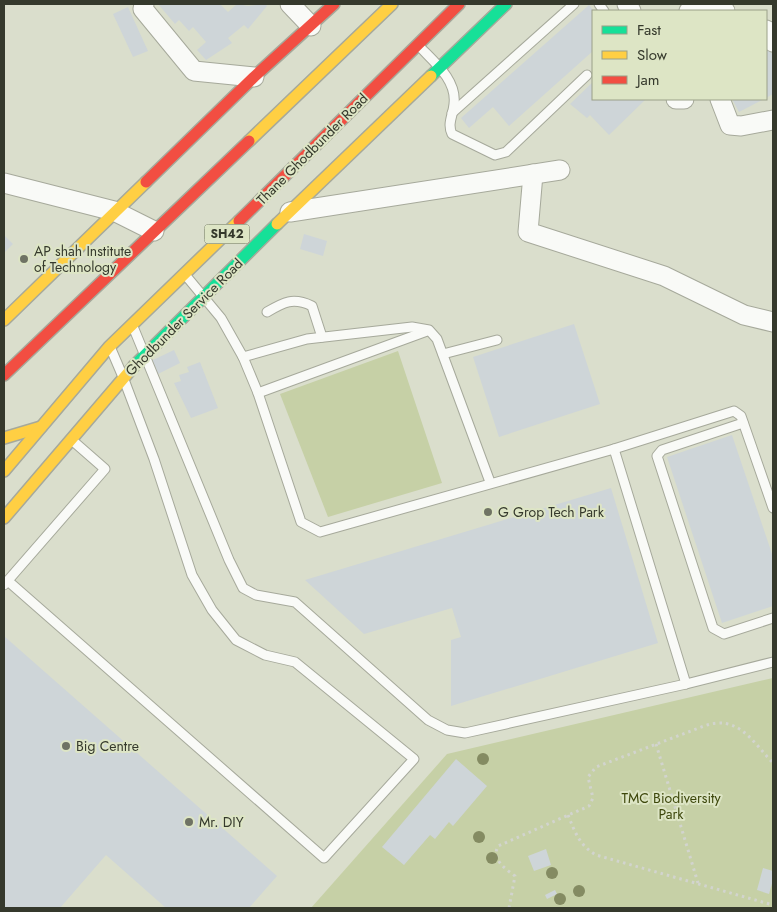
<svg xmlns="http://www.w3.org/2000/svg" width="777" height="912" font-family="Jost,sans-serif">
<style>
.green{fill:#c6d0a6}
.building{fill:#ced5d8}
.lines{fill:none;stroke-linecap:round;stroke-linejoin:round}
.lane-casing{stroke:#a6a99b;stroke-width:11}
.street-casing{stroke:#a6a99b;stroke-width:21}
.fast-casing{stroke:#a6a99b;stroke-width:14}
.slow-casing{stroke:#a6a99b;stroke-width:14}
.jam-casing{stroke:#a6a99b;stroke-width:14}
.path{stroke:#d2d4ce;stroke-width:3;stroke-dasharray:2.5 4;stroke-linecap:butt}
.lane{stroke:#f9faf7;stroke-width:9}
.street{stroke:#f9faf7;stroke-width:19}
.fast{stroke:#16e098;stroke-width:11}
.slow{stroke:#ffcf43;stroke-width:11}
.jam{stroke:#f24e42;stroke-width:11}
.tree{fill:#848b62}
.poi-dot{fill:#6f7364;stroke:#dde5c5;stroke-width:2}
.labels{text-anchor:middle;stroke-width:4;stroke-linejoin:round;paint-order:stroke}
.shield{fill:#dde5c5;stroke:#676d5a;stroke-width:1}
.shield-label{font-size:12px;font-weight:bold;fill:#35392c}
.street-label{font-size:14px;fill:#35392c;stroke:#dde5c5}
.poi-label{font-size:14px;fill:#35392c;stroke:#dde5c5;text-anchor:start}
.park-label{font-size:14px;fill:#3d470b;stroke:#dde5c5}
</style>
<rect width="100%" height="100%" fill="#dadecc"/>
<g class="green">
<polygon points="398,351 442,483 328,517 280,394"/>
<polygon points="773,678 773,908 311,908 447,754"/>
</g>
<g class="building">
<polygon points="158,4 220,4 228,12 237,4 248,6 265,4 267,6 248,29 244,25 228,38 232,43 206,60 197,50 206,42 193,27 189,31 179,20 175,24"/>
<polygon points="589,5 593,10 593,51 509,126 493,107 469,128 461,118"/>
<polygon points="128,7 148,51 133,57 113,14"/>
<polygon points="766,42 773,56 773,94 766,98"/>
<polygon points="593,82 593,99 646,99 609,135 590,115 587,118 570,104"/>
<polygon points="732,99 764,99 739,112"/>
<polygon points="304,234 327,241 323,256 300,249"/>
<polygon points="4,235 13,244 4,253"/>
<polygon points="574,324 600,404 499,437 473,357"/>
<polygon points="174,350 180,363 156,375 149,362"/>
<polygon points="200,362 218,408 191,418 174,383 181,381 179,375 189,372 187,367"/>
<polygon points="732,435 773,557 773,606 722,623 667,457"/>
<polygon points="611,488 658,643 451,706 451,640 461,637 452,608 364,634 305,580"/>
<polygon points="4,636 277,876 249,908 166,908 106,855 60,908 4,908"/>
<polygon points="456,759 487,786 453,826 449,822 435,839 430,835 404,865 382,847"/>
<polygon points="546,849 551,865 534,871 528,856"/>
<polygon points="763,868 773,871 773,880 769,894 757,890"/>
<polygon points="555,890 557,894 547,899 545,895"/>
</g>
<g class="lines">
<defs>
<g id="lane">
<polyline points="599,4 604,11"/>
<path d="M419,46C434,62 457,80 454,104C453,116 447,123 452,134L495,155L506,152L587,75"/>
<polyline points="452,113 574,4"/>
<polyline points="187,277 221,318 243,357 307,339 412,327 429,330 437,339 490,482"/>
<path d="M267,312C284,302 293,297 312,306L322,337"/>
<polyline points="134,329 229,560 243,588 256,595 295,602 428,720 447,730 465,733 686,684 773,662"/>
<polyline points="443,354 497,340"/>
<polyline points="243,357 258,393 301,522 320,532 614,449 686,684"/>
<polyline points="258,393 427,331"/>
<polyline points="743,423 662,450 657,456 713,628 724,634 773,618"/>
<polyline points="614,449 734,411 741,416 773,508"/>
<polyline points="8,581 324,858 414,759 295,662 265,655 236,640 212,610 192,575 154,459 123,377 111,349"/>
<polyline points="4,585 105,469 73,441"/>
</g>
<g id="street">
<polyline points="144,4 143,9 194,71 254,77"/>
<polyline points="290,4 311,26"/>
<polyline points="627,4 631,11"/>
<polyline points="719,4 725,11"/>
<polyline points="689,11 709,4"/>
<polyline points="766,30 773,42"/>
<polyline points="676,99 684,99"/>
<polyline points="720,99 730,125 741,126 773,120"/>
<polyline points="533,174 528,232 664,276 744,315 773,322"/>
<polyline points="4,183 114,211 154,231"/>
<polyline points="290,212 560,170"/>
</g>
<g id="fast">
<polyline points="431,76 506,4"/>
<polyline points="134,366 277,224"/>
</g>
<g id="slow">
<polyline points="249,141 392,4"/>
<polyline points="277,224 431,76"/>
<polyline points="4,320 146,182"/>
<polyline points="4,438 41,427"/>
<polyline points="4,471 109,347 239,221"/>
<polyline points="4,518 134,366"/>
</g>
<g id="jam">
<polyline points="146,182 254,77 334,4"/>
<polyline points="239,221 459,4"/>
<polyline points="4,375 249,141"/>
</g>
</defs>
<use href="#lane" class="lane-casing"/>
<use href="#street" class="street-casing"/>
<use href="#fast" class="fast-casing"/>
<use href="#slow" class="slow-casing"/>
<use href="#jam" class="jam-casing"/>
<g class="path">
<polyline points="656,744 698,883"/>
<path d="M568,815C575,832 579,845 596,855L773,905"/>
<path d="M509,908L515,876C506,869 491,860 498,846L589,806L593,798L588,777L596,767L704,726C738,714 752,741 773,763"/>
</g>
<use href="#lane" class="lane"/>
<use href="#street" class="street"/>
<use href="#fast" class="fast"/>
<use href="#slow" class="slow"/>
<use href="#jam" class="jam"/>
</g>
<g class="tree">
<circle cx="483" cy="759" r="6"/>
<circle cx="479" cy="837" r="6"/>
<circle cx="492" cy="858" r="6"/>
<circle cx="552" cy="873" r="6"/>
<circle cx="579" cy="891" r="6"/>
<circle cx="560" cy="899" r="6"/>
</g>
<g class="poi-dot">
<circle cx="24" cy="259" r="5"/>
<circle cx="488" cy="512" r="5"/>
<circle cx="66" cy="746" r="5"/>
<circle cx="189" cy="822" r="5"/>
</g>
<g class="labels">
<rect class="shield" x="204.5" y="224.5" width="45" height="19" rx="4"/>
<g class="shield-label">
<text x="227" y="238">SH42</text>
</g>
<g class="street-label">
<text transform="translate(312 149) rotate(-45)" y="5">Thane Ghodbunder Road</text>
<text transform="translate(184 317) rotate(-45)" y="5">Ghodbunder Service Road</text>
</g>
<g class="poi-label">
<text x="34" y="256">AP shah Institute<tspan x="34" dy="16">of Technology</tspan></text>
<text x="498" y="517">G Grop Tech Park</text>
<text x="76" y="751">Big Centre</text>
<text x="199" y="827">Mr. DIY</text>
</g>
<g class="park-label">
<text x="671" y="803">TMC Biodiversity<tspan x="671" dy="16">Park</tspan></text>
</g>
</g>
<rect width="777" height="912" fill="none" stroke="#35392c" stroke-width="10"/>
<rect x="592" y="10" width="175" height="90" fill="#dde5c5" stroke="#9aa088"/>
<rect x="602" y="26" width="25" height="8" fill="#16e098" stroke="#9aa088"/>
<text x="637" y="35" font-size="15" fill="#35392c">Fast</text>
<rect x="602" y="51" width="25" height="8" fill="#ffcf43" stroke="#9aa088"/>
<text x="637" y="60" font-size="15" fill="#35392c">Slow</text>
<rect x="602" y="76" width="25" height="8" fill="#f24e42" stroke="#9aa088"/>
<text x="637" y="85" font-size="15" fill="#35392c">Jam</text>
</svg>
